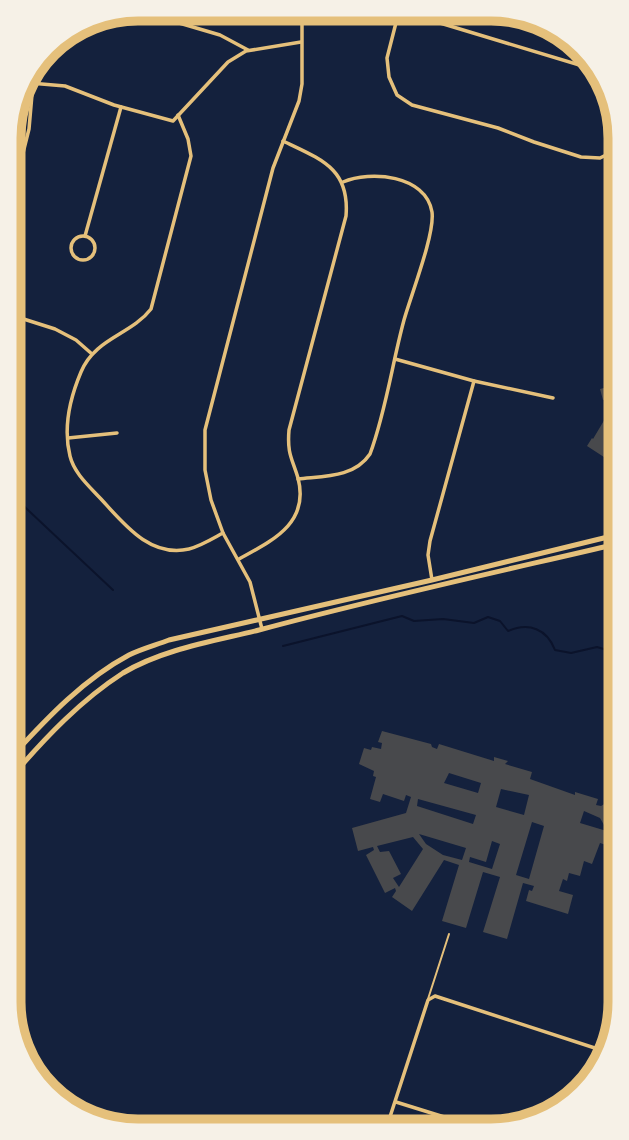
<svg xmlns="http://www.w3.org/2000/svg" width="629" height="1140" font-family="Literata,serif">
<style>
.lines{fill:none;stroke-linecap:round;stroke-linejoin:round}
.stream{stroke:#0b132b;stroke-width:2}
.building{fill:#48494c;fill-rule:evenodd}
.service{stroke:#e5c07b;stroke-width:2}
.minor{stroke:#e5c07b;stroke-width:3.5}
.secondary{stroke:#e5c07b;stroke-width:5}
.rim{fill:none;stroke:#e5c07b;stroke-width:9}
</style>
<rect width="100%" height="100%" fill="#14213d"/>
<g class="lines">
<g class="stream">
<polyline points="12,495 113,590"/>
<path d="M283,646L402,616L414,621L443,619L474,623L488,617L500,621L508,631C529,622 547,629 555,650L571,653L597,647L617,653"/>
</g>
</g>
<g class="building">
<polygon points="615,385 615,398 603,400 600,389"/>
<polygon points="615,402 616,439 607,459 587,446 592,438 593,439"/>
<path d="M382,731L431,744L432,747L437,749L439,744L494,761V757L508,761L505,764L532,772L530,779L575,795V792L598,799L596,805L601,806L611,800L618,812L615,819L604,825L600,818L584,811L580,823L610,832L606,845L600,843L592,864L584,861L580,876L569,873L567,881L563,879L559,891L573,895L568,914L526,901L529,890L532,891L534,886L523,883L507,939L483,932L500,877L483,872L466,928L442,921L459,865L444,860L412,911L392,897L396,891L395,888L385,893L366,855L374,850L373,847L358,851L352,828L406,813L411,797L406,795L404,801L383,794L380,802L370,799L376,777L373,776L374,771L359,764L364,748L371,750L372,747L381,749L382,743L378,742ZM449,773L481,783L478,793L444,783ZM501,789L529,795L524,815L496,807ZM418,799L476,815L473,824L417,806ZM532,822L544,826L529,879L516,875ZM419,834L466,848L462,860L443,855L426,844ZM413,837L423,849L399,887L393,878L401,874L389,851L380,852L377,846ZM492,841L500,844L492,869L469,862L470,857L486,862Z"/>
</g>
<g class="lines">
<polyline class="service" points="428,999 449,934"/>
<g class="minor">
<polyline points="135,10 220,35 248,50"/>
<polyline points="397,10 596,70"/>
<polyline points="399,11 387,58 389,77 397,95 412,105 498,128 534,142 581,157 600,158 614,151"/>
<polyline points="170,20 174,9"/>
<polyline points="30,83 65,86 114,105 173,121 228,62 246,51 301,42"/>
<path d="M178,115L188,139L191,156L151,309C131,335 95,338 81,372C70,398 63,428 70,456C74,473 89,486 101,499C124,524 150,558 189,549C201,546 212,539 223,533"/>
<polyline points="10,205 29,129 33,83"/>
<circle cx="83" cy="248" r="12"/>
<polyline points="85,236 121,107"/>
<polyline points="11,315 55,329 76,340 92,354"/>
<polyline points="395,359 474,381 553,398"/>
<polyline points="68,438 117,433"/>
<path d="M298,479C323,476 354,478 370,454C386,411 392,364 404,320C411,295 435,234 432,212C426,175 370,170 343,182"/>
<path d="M239,559C271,541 310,524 298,478C292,458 287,454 289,430L346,216C350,168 320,159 283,141"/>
<polyline points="432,580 428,555 430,541 474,381"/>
<polyline points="262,629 250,582 223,533 211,500 205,470 205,430 273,168 299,101 302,84 302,10"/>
<polyline points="396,1102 470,1125"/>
<polyline points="387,1126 428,1000 435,996 604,1051"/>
</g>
<g class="secondary">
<path d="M14,754C48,717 84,679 129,655C141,649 156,645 169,640L432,580L616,535"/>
<path d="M14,774C46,737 81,700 123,673C163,649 215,641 259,630C378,598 497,572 617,544"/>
</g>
</g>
<path d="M0 0H629V1140H0ZM138 21H491A117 117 0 0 1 608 138V1002A117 117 0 0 1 491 1119H138A117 117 0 0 1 21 1002V138A117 117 0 0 1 138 21Z" fill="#f6f1e7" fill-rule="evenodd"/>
<path class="rim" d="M138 21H491A117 117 0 0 1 608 138V1002A117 117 0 0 1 491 1119H138A117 117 0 0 1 21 1002V138A117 117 0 0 1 138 21Z"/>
</svg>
